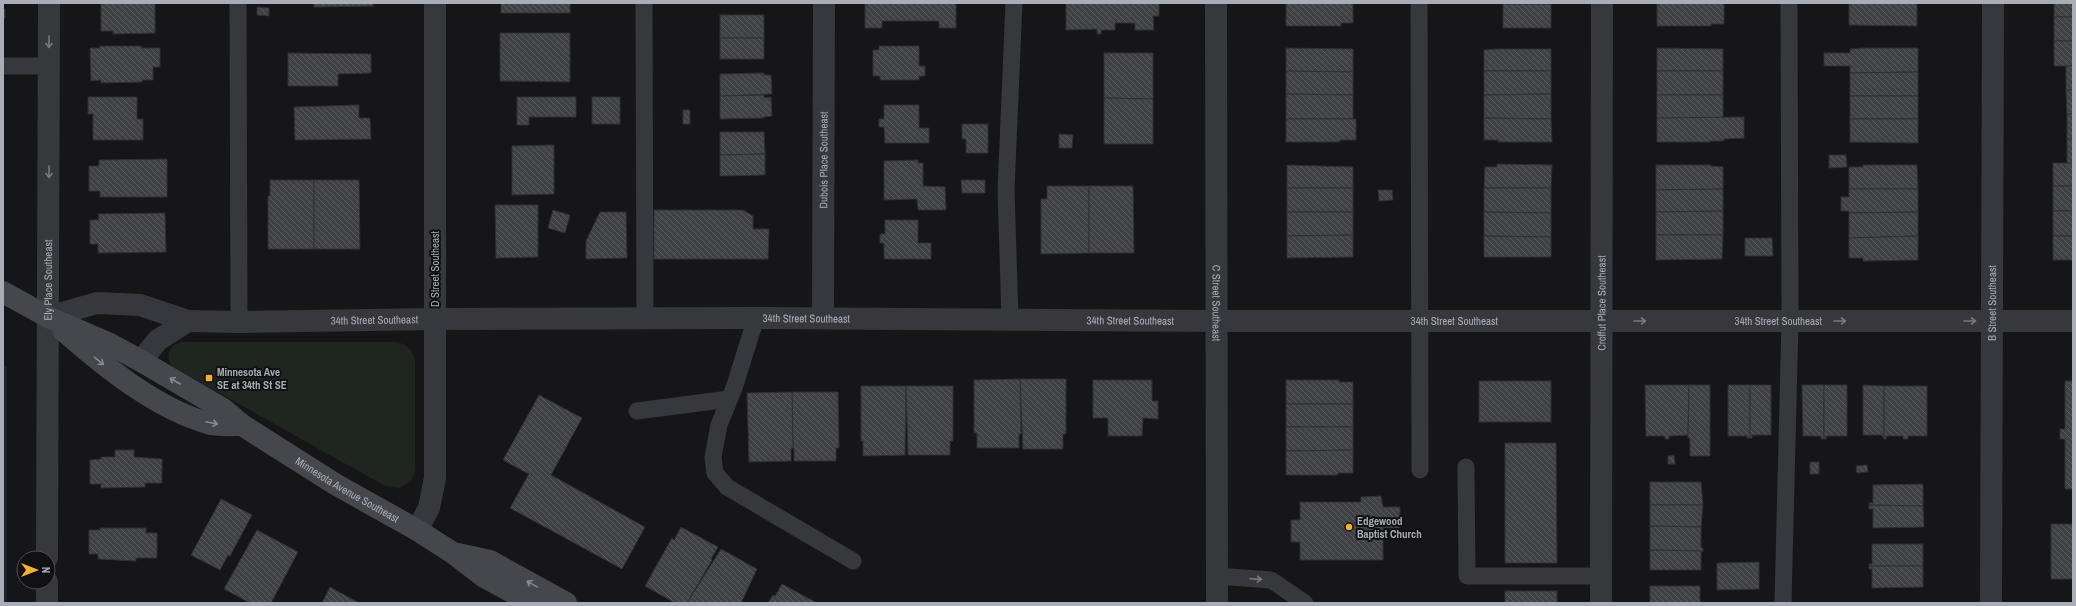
<svg xmlns="http://www.w3.org/2000/svg" width="2076" height="606" font-family="'Archivo Narrow',sans-serif">
<style>
.built{fill:#222225}
.green{fill:#1e261f}
.building{fill:url(#building-back-hatch);stroke:#303034}
.lines{fill:none;stroke-linecap:round;stroke-linejoin:round}
.lane{stroke:#37383d;stroke-width:17}
.street{stroke:#37383d;stroke-width:22}
.secondary{stroke:#45474d;stroke-width:22}
.oneway{stroke:#757881}
.oneway2{stroke:#858993}
.poi-dot{fill:#f2b134;stroke:#111113;stroke-width:1.5}
.labels{text-anchor:middle;stroke-width:4;stroke-linejoin:round;paint-order:stroke}
.street-label{font-size:11px;fill:#a8adb8;stroke:#111113}
.poi-label{font-size:11px;font-weight:bold;fill:#a8adb8;stroke:#111113;text-anchor:start}
</style>
<defs>
<pattern id="building-back-hatch" width="6" height="6" patternUnits="userSpaceOnUse"><rect width="6" height="6" fill="#404145"/><path d="M-1 5l2 2M0 0l6 6M5-1l2 2" fill="none" stroke="#595a5e"/></pattern>
</defs>
<rect width="100%" height="100%" fill="#161618"/>
<polygon class="built" points="3,365 7,367 7,603 3,603"/>
<path class="green" d="M182,342H397C406,344 413,350 415,360V471L410,482L400,488L385,486L173,367C164,357 169,344 182,342Z"/>
<g class="building">
<polygon points="101,3 155,3 155,33 113,34 113,31 101,31"/>
<polygon points="314,3 373,3 373,6 314,7"/>
<rect x="501" y="3" width="69" height="10"/>
<polygon points="865,3 956,3 956,28 939,28 939,21 882,21 882,28 865,28"/>
<polygon points="1066,3 1159,3 1159,16 1153,16 1154,30 1135,30 1135,23 1115,23 1115,30 1101,30 1101,34 1097,34 1097,29 1066,30"/>
<polygon points="1286,3 1353,3 1353,23 1341,23 1341,26 1286,26"/>
<rect x="1503" y="3" width="48" height="1"/>
<polygon points="1657,3 1724,3 1724,24 1711,24 1711,26 1657,26"/>
<polygon points="1849,3 1917,3 1917,26 1849,25"/>
<rect x="2054" y="3" width="19" height="14"/>
<rect x="1503" y="4" width="48" height="24"/>
<polygon points="257,7 269,8 269,16 257,15"/>
<rect x="3" y="9" width="2" height="9"/>
<rect x="720" y="15" width="44" height="23"/>
<rect x="2054" y="17" width="19" height="24"/>
<polygon points="500,33 570,33 570,82 500,81"/>
<rect x="720" y="38" width="44" height="21"/>
<rect x="2054" y="41" width="19" height="25"/>
<polygon points="100,46 141,46 142,48 160,48 160,67 153,67 153,80 142,80 142,82 101,83 101,80 91,81 90,48 100,48"/>
<polygon points="879,46 919,46 919,66 925,66 925,76 919,76 919,80 880,80 880,76 873,76 873,50 879,50"/>
<polygon points="1286,48 1353,49 1353,72 1286,71"/>
<polygon points="1657,48 1723,49 1723,71 1657,71"/>
<polygon points="1863,48 1918,48 1918,72 1850,73 1850,66 1824,66 1824,53 1850,53 1850,49"/>
<polygon points="1498,49 1551,49 1551,71 1484,71 1484,50"/>
<polygon points="288,53 371,54 371,73 338,74 338,86 288,86"/>
<polygon points="1104,53 1153,53 1153,99 1104,98"/>
<rect x="2066" y="66" width="7" height="24"/>
<polygon points="1286,71 1353,72 1353,95 1286,94"/>
<polygon points="1484,71 1551,71 1551,94 1484,95"/>
<rect x="1657" y="71" width="66" height="24"/>
<polygon points="1918,72 1918,96 1850,96 1850,73"/>
<polygon points="764,73 764,75 771,75 772,94 720,96 720,74"/>
<polygon points="2066,90 2073,90 2073,114 2067,114"/>
<polygon points="1286,94 1353,95 1353,119 1286,119"/>
<polygon points="1551,94 1551,119 1484,118 1484,95"/>
<polygon points="764,95 764,98 771,97 772,116 764,117 764,118 720,119 720,96"/>
<rect x="1657" y="95" width="66" height="23"/>
<rect x="1850" y="96" width="68" height="23"/>
<polygon points="88,97 137,97 137,119 143,119 143,140 93,140 93,114 88,114"/>
<polygon points="517,97 576,97 576,117 529,117 529,125 517,125"/>
<rect x="592" y="97" width="28" height="27"/>
<polygon points="1104,98 1153,99 1153,144 1104,144"/>
<polygon points="359,105 359,118 370,118 371,139 295,140 294,107"/>
<polygon points="884,105 919,105 919,128 929,128 929,143 885,143 884,127 879,127 879,119 884,119"/>
<rect x="683" y="110" width="7" height="14"/>
<rect x="2067" y="114" width="6" height="25"/>
<polygon points="1744,117 1744,138 1724,139 1724,141 1710,141 1710,142 1657,142 1657,118"/>
<polygon points="1484,118 1551,119 1552,142 1498,142 1498,140 1484,140"/>
<polygon points="1286,119 1356,119 1356,140 1340,140 1340,142 1286,142"/>
<polygon points="1850,119 1918,119 1918,143 1850,142"/>
<polygon points="962,124 988,124 988,153 966,153 966,139 962,139"/>
<polygon points="720,132 764,132 765,154 720,155"/>
<polygon points="1059,134 1073,135 1072,148 1059,148"/>
<rect x="2067" y="139" width="6" height="24"/>
<polygon points="554,145 554,194 512,195 512,146"/>
<polygon points="765,154 765,175 720,176 720,155"/>
<polygon points="1829,155 1846,155 1847,167 1829,168"/>
<polygon points="167,159 167,197 100,197 100,191 89,191 89,166 99,166 99,160"/>
<polygon points="918,160 918,163 923,163 923,186 945,187 946,210 918,210 917,199 884,200 884,161"/>
<rect x="2053" y="163" width="20" height="23"/>
<polygon points="1497,164 1552,165 1551,188 1484,188 1485,167 1497,167"/>
<polygon points="1287,165 1353,167 1353,188 1287,188"/>
<polygon points="1656,165 1711,165 1711,166 1723,167 1723,189 1656,190"/>
<polygon points="1863,165 1917,165 1918,189 1849,189 1849,167 1863,167"/>
<polygon points="270,180 314,180 314,249 268,249 268,196 270,196"/>
<polygon points="314,180 359,180 360,249 314,249"/>
<polygon points="961,180 985,180 985,193 962,193"/>
<polygon points="1047,186 1089,186 1089,253 1041,254 1041,199 1047,199"/>
<polygon points="1089,186 1133,186 1134,253 1089,253"/>
<rect x="2053" y="186" width="20" height="25"/>
<rect x="1287" y="188" width="66" height="24"/>
<polygon points="1484,188 1551,188 1551,213 1484,212"/>
<polygon points="1723,189 1723,211 1656,212 1656,190"/>
<polygon points="1849,189 1918,189 1918,212 1849,213 1849,211 1841,211 1841,197 1849,197"/>
<polygon points="1378,190 1392,190 1393,200 1379,201"/>
<polygon points="495,205 538,205 538,257 496,258"/>
<polygon points="553,210 570,215 565,233 548,228"/>
<polygon points="654,210 743,210 753,216 753,229 769,229 768,259 654,259"/>
<polygon points="1723,211 1723,235 1656,235 1656,212"/>
<rect x="2053" y="211" width="20" height="25"/>
<polygon points="600,212 626,212 627,258 586,259 586,241"/>
<polygon points="1287,212 1353,212 1353,235 1287,236"/>
<polygon points="1484,212 1551,213 1551,237 1484,236"/>
<polygon points="1918,212 1918,236 1849,238 1849,213"/>
<polygon points="165,213 166,252 98,253 98,244 90,244 90,220 99,220 98,214"/>
<polygon points="885,220 918,220 918,243 931,243 931,259 884,259 884,243 880,243 880,234 885,234"/>
<polygon points="1353,235 1353,257 1287,258 1287,236"/>
<polygon points="1656,235 1723,235 1722,259 1656,260"/>
<polygon points="1484,236 1551,237 1551,257 1484,257"/>
<polygon points="1918,236 1918,260 1863,261 1863,258 1849,258 1849,238"/>
<rect x="2053" y="236" width="20" height="24"/>
<polygon points="1745,238 1772,238 1773,256 1745,256"/>
<polygon points="1020,379 1066,379 1066,434 1063,434 1063,449 1023,449"/>
<polygon points="1020,379 1021,434 1019,434 1019,448 977,448 977,433 974,433 974,380"/>
<polygon points="1093,380 1152,380 1152,401 1158,401 1158,419 1143,418 1142,436 1108,436 1108,418 1093,418"/>
<polygon points="1286,380 1339,380 1339,382 1353,382 1353,404 1286,404"/>
<rect x="1479" y="381" width="72" height="41"/>
<polygon points="2065,381 2073,381 2073,489 2065,489 2065,439 2060,439 2060,429 2065,429"/>
<polygon points="1645,385 1689,385 1688,435 1669,436 1669,439 1665,439 1665,436 1646,436"/>
<polygon points="1689,385 1710,385 1710,456 1690,456 1690,438 1688,438"/>
<polygon points="1728,385 1750,385 1750,438 1747,438 1747,436 1728,436"/>
<polygon points="1750,385 1771,385 1771,435 1752,435 1752,438 1750,438"/>
<polygon points="1802,385 1824,385 1824,439 1821,439 1821,436 1803,436"/>
<polygon points="1824,385 1847,385 1847,436 1826,436 1826,439 1824,439"/>
<polygon points="1863,385 1884,386 1884,439 1882,435 1863,435"/>
<polygon points="861,386 906,386 905,455 863,456 863,441 861,441"/>
<polygon points="906,386 953,386 953,441 950,441 950,455 908,455"/>
<polygon points="1884,386 1927,386 1927,436 1908,436 1908,439 1903,439 1903,436 1886,436 1886,439 1884,439"/>
<polygon points="792,392 838,392 839,448 836,448 836,461 794,461 794,448 793,448"/>
<polygon points="792,392 793,448 791,448 791,461 749,462 747,393"/>
<polygon points="539,395 582,418 551,475 645,527 622,569 510,508 529,474 503,460"/>
<rect x="1286" y="404" width="67" height="23"/>
<polygon points="1286,427 1353,427 1353,450 1286,451"/>
<polygon points="1505,443 1556,443 1557,563 1505,563"/>
<polygon points="115,450 134,450 134,457 162,459 162,483 145,483 145,487 101,488 101,484 90,484 90,460 101,459 101,457 115,457"/>
<polygon points="1353,450 1353,473 1338,473 1338,475 1286,475 1286,451"/>
<polygon points="1674,455 1675,464 1668,464 1668,456"/>
<rect x="1810" y="462" width="9" height="12"/>
<polygon points="1867,465 1868,472 1857,473 1856,466"/>
<polygon points="1650,482 1701,482 1703,505 1650,505"/>
<polygon points="1923,484 1923,506 1869,505 1869,503 1873,503 1873,485"/>
<polygon points="1381,496 1383,507 1400,507 1400,528 1383,528 1383,560 1300,560 1300,542 1291,542 1291,520 1300,520 1300,502 1361,502 1361,497"/>
<polygon points="221,499 252,515 230,556 228,555 220,570 191,555"/>
<polygon points="1650,505 1703,505 1701,527 1650,526"/>
<polygon points="1869,505 1923,506 1924,527 1873,528 1873,509 1869,509"/>
<rect x="2051" y="524" width="22" height="55"/>
<polygon points="1650,526 1701,527 1701,548 1703,548 1703,551 1650,550"/>
<polygon points="681,527 718,547 711,559 712,560 687,603 675,603 645,586 672,538 674,540"/>
<polygon points="100,528 146,528 146,533 157,533 157,558 136,558 136,561 98,559 98,554 89,554 89,530 100,530"/>
<polygon points="257,530 298,552 271,603 250,603 224,589"/>
<polygon points="1872,544 1923,544 1923,566 1869,566 1869,564 1872,564"/>
<polygon points="721,549 757,569 741,603 687,603"/>
<polygon points="1650,550 1703,551 1701,552 1701,570 1650,570"/>
<polygon points="1759,562 1759,589 1717,590 1717,563"/>
<polygon points="1869,566 1923,566 1923,587 1872,588 1872,569 1869,569"/>
<polygon points="782,584 817,603 768,603 773,595 775,596"/>
<rect x="1650" y="586" width="50" height="17"/>
<polygon points="330,587 359,603 322,603"/>
<rect x="1505" y="591" width="52" height="12"/>
</g>
<g class="lines">
<g class="lane">
<polyline points="238,3 239,322"/>
<polyline points="644,3 645,318"/>
<polyline points="1419,3 1420,470"/>
<polyline points="3,66 49,66"/>
<polyline points="756,318 734,388 719,425 713,457 715,473 727,487 853,561"/>
<polyline points="1010,319 1006,190 1014,3"/>
<polyline points="637,411 729,399"/>
<polyline points="1466,467 1467,576 1601,576"/>
<polyline points="1217,576 1271,580 1305,603"/>
<polyline points="1783,603 1790,321 1789,3"/>
</g>
<g class="street">
<path id="s1" d="M1216,3L1217,603"/>
<path id="s2" d="M48,317L97,303L140,305L188,321L239,322L435,319L756,318L1217,321H2073"/>
<path id="s3" d="M823,318L824,3"/>
<polyline points="141,361 158,340 188,321"/>
<polyline points="417,530 429,508 435,478 435,3"/>
<path id="s4" d="M47,558L49,3"/>
<polyline points="47,603 47,582"/>
<path id="s5" d="M1601,603L1602,3"/>
<path id="s6" d="M1991,603L1993,3"/>
</g>
<g class="secondary">
<path id="s7" d="M3,292L48,317L108,343L141,361L223,409L242,425L335,484L417,530L453,553L483,576L532,603"/>
<path d="M64,331C105,367 158,410 211,424C221,426 232,425 242,425"/>
<polyline points="458,554 490,561 566,603"/>
</g>
</g>
<defs><path id="oneway-shaft" d="M-6 0H5M1.5-3L5.5 0L1.5 3" fill="none" stroke-width="1.6" stroke-linecap="round" stroke-linejoin="round"/></defs>
<g class="oneway">
<use href="#oneway-shaft" transform="translate(49 42) rotate(90)"/>
<use href="#oneway-shaft" transform="translate(49 172) rotate(90)"/>
<use href="#oneway-shaft" transform="translate(1640 321)"/>
<use href="#oneway-shaft" transform="translate(1840 321)"/>
<use href="#oneway-shaft" transform="translate(1970 321)"/>
<use href="#oneway-shaft" transform="translate(1256 579) rotate(4)"/>
</g>
<g class="oneway2">
<use href="#oneway-shaft" transform="translate(99 361) rotate(39)"/>
<use href="#oneway-shaft" transform="translate(175 381) rotate(-150)"/>
<use href="#oneway-shaft" transform="translate(212 423) rotate(12)"/>
<use href="#oneway-shaft" transform="translate(532 584) rotate(-151)"/>
</g>
<g class="poi-dot">
<rect x="205" y="374" width="8" height="8" rx="2"/>
<circle cx="1349" cy="527" r="4"/>
</g>
<g class="labels">
<g class="street-label">
<text dy="4" stroke="none"><textPath href="#s3" startOffset="158">Dubois Place Southeast</textPath></text>
<text transform="translate(435 269) rotate(-90)" y="4">D Street Southeast</text>
<text dy="4" stroke="none"><textPath href="#s4" startOffset="278">Ely Place Southeast</textPath></text>
<text dy="4" stroke="none"><textPath href="#s1" startOffset="300">C Street Southeast</textPath></text>
<text dy="4" stroke="none"><textPath href="#s5" startOffset="300">Croffut Place Southeast</textPath></text>
<text dy="4" stroke="none"><textPath href="#s6" startOffset="300">B Street Southeast</textPath></text>
<text dy="4" stroke="none"><textPath href="#s2" startOffset="763">34th Street Southeast</textPath></text>
<text dy="4" stroke="none"><textPath href="#s2" startOffset="331">34th Street Southeast</textPath></text>
<text dy="4" stroke="none"><textPath href="#s2" startOffset="1087">34th Street Southeast</textPath></text>
<text dy="4" stroke="none"><textPath href="#s2" startOffset="1411">34th Street Southeast</textPath></text>
<text dy="4" stroke="none"><textPath href="#s2" startOffset="1735">34th Street Southeast</textPath></text>
<text dy="4" stroke="none"><textPath href="#s7" startOffset="398">Minnesota Avenue Southeast</textPath></text>
</g>
<g class="poi-label">
<text x="217" y="376">Minnesota Ave<tspan x="217" dy="13">SE at 34th St SE</tspan></text>
<text x="1357" y="525">Edgewood<tspan x="1357" dy="13">Baptist Church</tspan></text>
</g>
</g>
<rect width="2076" height="606" fill="none" stroke="#a8adb8" stroke-width="8"/>
<g transform="translate(36 570) rotate(90)"><circle r="19" fill="#111113" stroke="#4d4f55"/>
<path d="M0-3L7 15L0 10L-7 15Z" fill="#f2b134"/>
<text y="-6" font-size="11" font-weight="bold" text-anchor="middle" fill="#a8adb8">N</text>
</g>
</svg>
